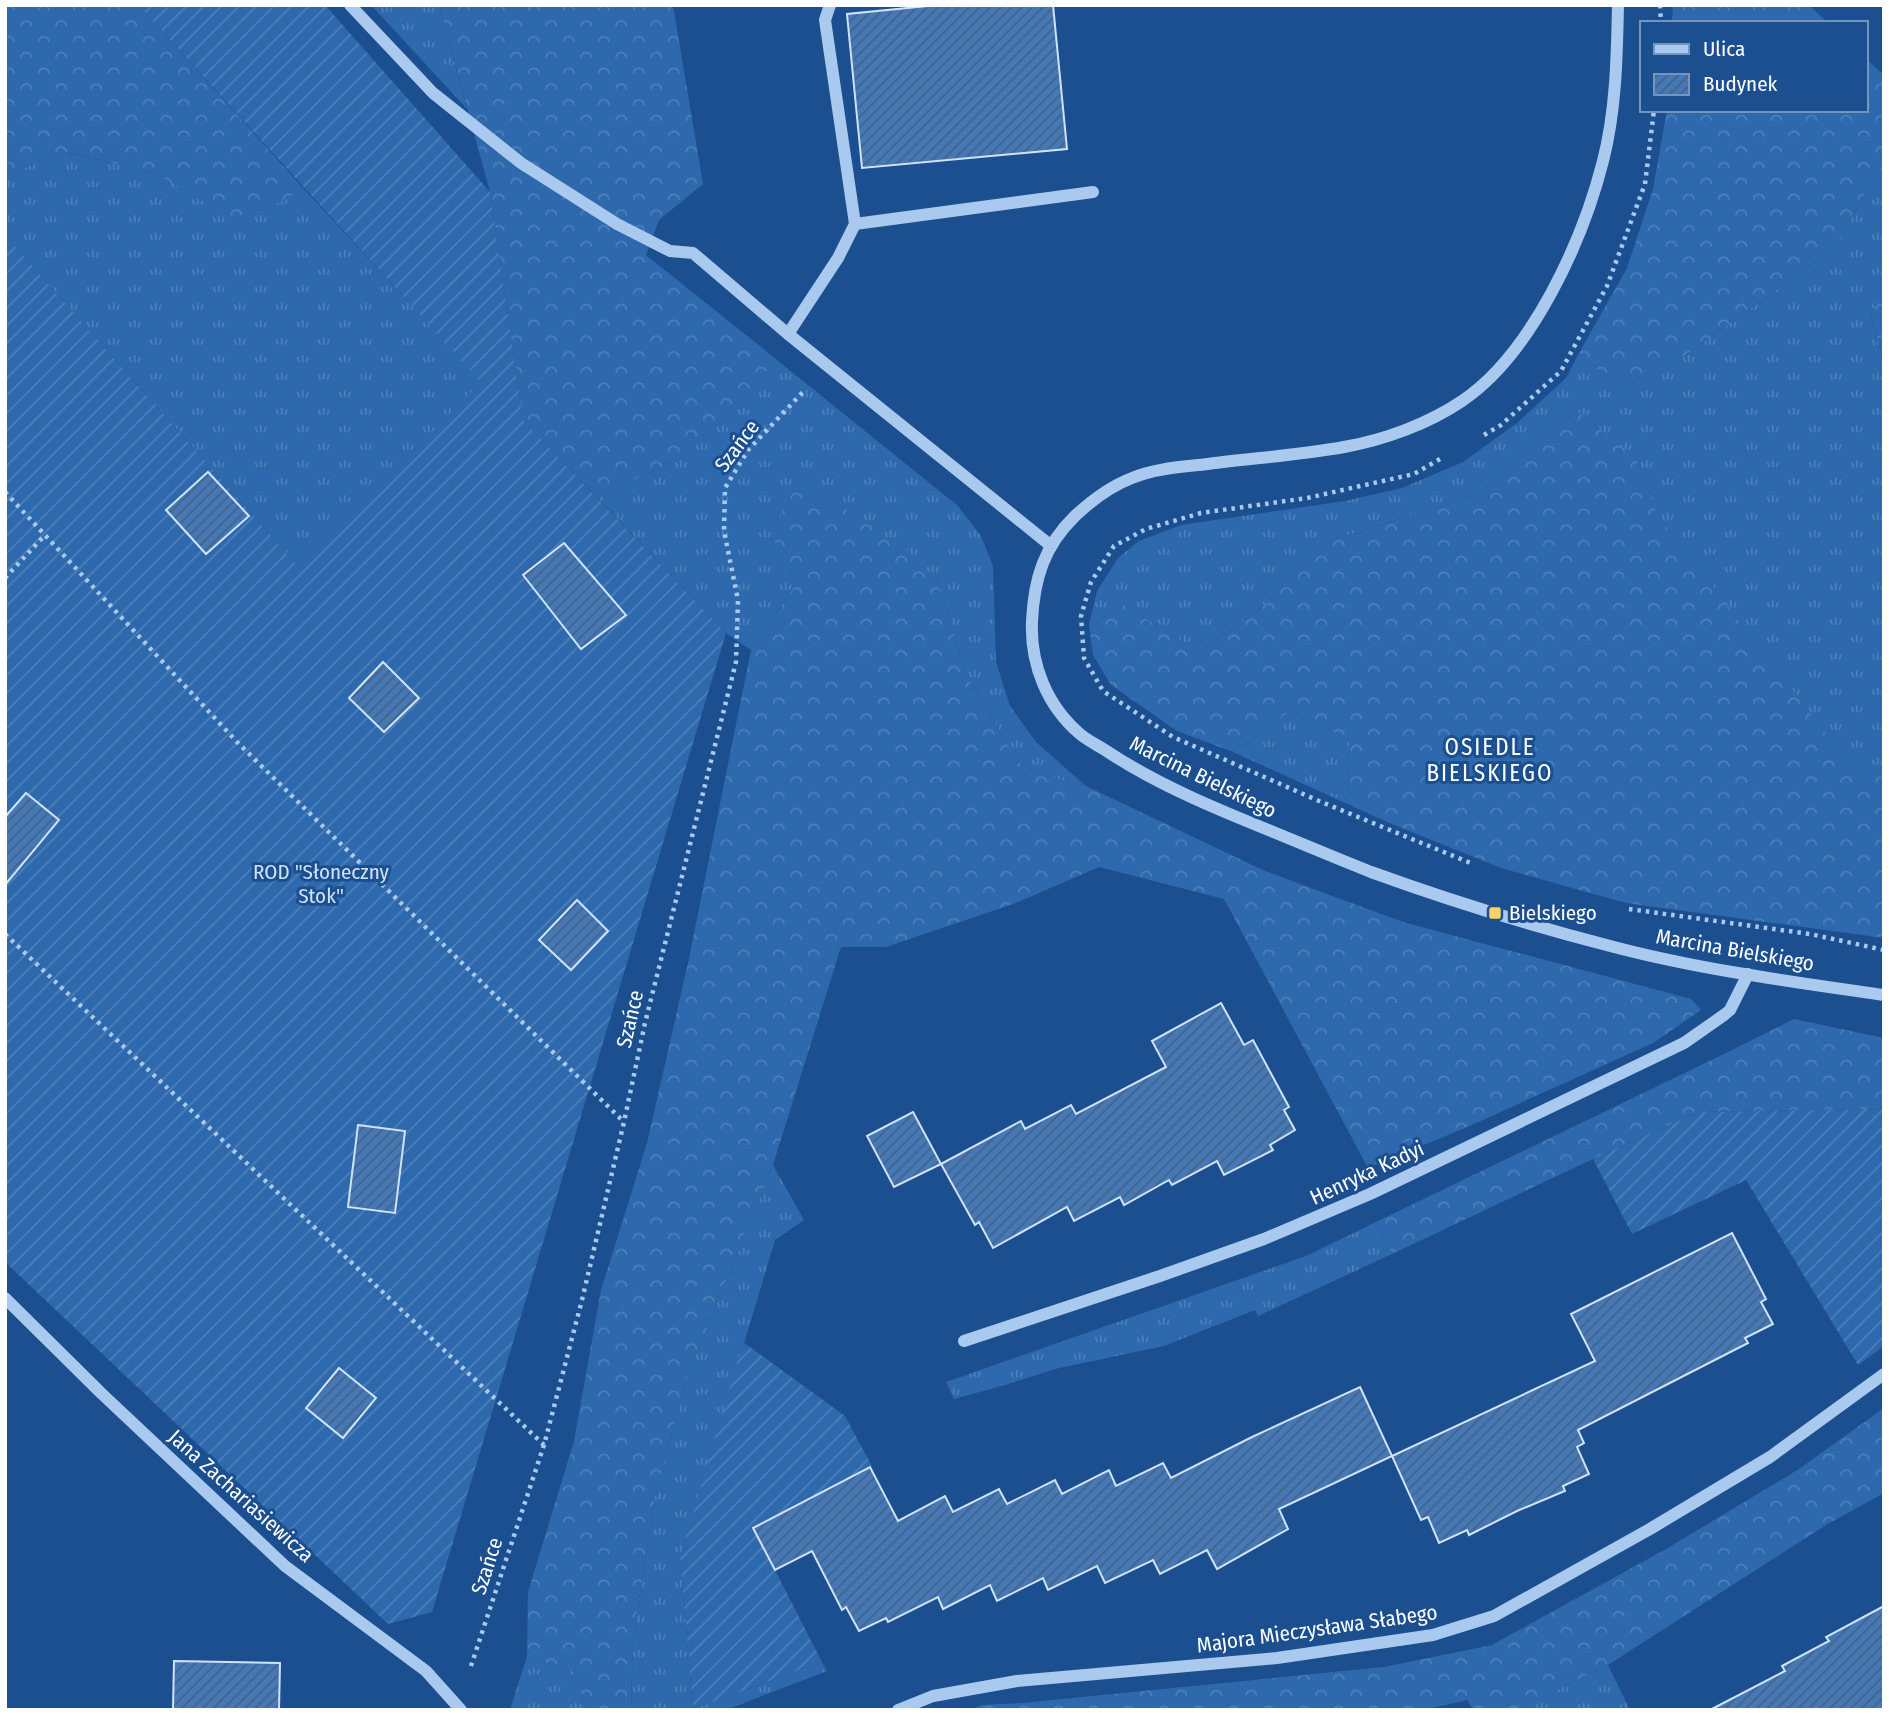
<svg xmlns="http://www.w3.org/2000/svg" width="1889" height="1715" font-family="'Fira Sans Condensed',sans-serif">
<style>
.grass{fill:url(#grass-tufts)}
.forest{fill:url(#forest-crowns)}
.garden{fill:url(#garden-furrows)}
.building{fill:url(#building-hatch);stroke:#cfe3fa;stroke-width:2}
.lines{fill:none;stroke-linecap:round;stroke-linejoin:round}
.path{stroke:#a9c9ee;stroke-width:4.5;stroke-dasharray:3.5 5;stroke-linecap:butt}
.minor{stroke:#a9c9ee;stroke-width:12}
.poi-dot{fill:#ffd166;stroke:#1b4f8f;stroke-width:2.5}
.labels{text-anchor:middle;stroke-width:6;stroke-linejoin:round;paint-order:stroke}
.street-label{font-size:21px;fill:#fff;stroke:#1b4f8f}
.park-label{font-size:21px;fill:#cfe3fa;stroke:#1b4f8f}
.poi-label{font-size:21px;fill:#fff;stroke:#1b4f8f;text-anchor:start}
.neighbourhood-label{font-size:23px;letter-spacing:2px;fill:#fff;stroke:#1b4f8f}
</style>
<defs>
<pattern id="grass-tufts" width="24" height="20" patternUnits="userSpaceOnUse" patternTransform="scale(1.75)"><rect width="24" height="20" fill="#2e69ad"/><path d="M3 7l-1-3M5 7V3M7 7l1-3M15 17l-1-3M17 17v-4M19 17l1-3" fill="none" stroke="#4d80b9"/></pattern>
<pattern id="forest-crowns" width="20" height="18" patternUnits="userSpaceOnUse" patternTransform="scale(1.75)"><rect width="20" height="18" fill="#2e69ad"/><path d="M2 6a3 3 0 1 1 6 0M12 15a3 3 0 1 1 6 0" fill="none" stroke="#4d80b9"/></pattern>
<pattern id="garden-furrows" width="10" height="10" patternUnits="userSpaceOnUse" patternTransform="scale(1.75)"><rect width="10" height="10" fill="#2e69ad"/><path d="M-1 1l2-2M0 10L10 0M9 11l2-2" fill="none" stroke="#4d80b9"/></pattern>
<pattern id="building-hatch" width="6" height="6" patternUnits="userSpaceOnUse" patternTransform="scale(1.75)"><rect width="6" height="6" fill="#4478b7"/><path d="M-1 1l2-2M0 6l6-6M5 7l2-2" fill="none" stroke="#486282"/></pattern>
</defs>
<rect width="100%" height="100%" fill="#1b4f8f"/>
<g class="grass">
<polygon points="371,5 439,5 467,109"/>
<polygon points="66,152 157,174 240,222 304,189 482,382 299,567 5,235 5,175"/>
<polygon points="1884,160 1884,298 1870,313 1884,363 1884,778 1850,766 1657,514 1636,458 1577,411 1475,496 1337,538 1258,610 1200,652 1124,605 1089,625 1097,591 1118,558 1139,541 1181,525 1345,501 1402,488 1463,462 1517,423 1566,378 1579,353 1607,377 1641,385 1697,347 1834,248"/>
<polygon points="777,360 958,506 981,536 993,566 996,662 1010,706 1036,742 1086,786 1040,775 1018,762 966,674 937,579 772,537 797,583 751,650 726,633 597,497 678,460"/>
<polygon points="1292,710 1350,741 1346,790 1387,822 1233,752"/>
<polygon points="773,1165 804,1220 775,1240 680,1557 693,1709 822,1662 827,1671 726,1710 631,1710 633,1639 655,1496 686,1380"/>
<polygon points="1376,1222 1392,1254 1258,1316 1255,1310 1164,1346 1055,1369 1005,1385 954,1399 946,1382 1306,1256"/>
<polygon points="527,1656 575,1672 586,1710 510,1710"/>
<polygon points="1608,1665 1630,1710 1515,1710"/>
</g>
<g class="forest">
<polygon points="5,5 138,5 304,189 240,223 157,174 67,152 5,175"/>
<polygon points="439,5 673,5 703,184 659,220 646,255 777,360 678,460 597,497 523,420 490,192"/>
<polygon points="1673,5 1809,5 1828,23 1672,23"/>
<polygon points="1866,59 1884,75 1884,160 1834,248 1697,347 1641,385 1607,377 1579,353 1627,268 1653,189 1667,110 1866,110"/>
<polygon points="1884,298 1884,362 1870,312"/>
<polygon points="1577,411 1636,458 1657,514 1850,765 1884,778 1884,938 1626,903 1501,868 1387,822 1346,790 1350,741 1292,710 1233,752 1177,731 1111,685 1093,655 1089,625 1124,605 1200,652 1258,610 1337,538 1475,496"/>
<polygon points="792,489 834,502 904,548 937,579 966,674 1018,762 1040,775 1086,786 1265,871 1403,922 1691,999 1701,1010 1653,1043 1465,1128 1368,1168 1224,899 1099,867 1016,903 886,947 841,947 773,1165 686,1380 655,1496 633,1639 631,1710 586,1710 575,1672 527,1656 528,1592 574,1441 601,1290 647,1143 688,963 751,650 797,583 772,537"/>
<polygon points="1794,1019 1884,1038 1884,1110 1865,1109 1698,1112 1593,1159 1392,1254 1376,1222 1728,1052"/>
<polygon points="1884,1408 1884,1493 1826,1525 1608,1665 1515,1710 1473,1710 1467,1700 1423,1710 969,1710 982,1705 1022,1703 1384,1667 1492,1645 1666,1549 1799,1469"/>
</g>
<g class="garden">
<polygon points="138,5 325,5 490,192 523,420 726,633 432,1612 388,1624 5,1262 5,235 299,567 481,382"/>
<polygon points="1865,1109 1884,1110 1884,1346 1858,1365 1746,1180 1632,1234 1593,1159 1698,1112"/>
<polygon points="743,1342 845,1416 872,1466 775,1570 822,1662 693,1709 680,1557"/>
</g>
<g class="building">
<polygon points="938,5 1053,5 1067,149 862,168 847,14"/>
<polygon points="208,472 249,516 206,554 166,510"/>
<polygon points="564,543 626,615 581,649 523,575"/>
<polygon points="383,662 419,698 384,732 349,698"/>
<polygon points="26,793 59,820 5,885 5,817"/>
<polygon points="577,900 608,931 571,970 539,940"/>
<polygon points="1221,1003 1244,1045 1253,1040 1289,1107 1284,1110 1295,1130 1270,1145 1273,1150 1224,1175 1217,1161 1172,1185 1169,1180 1124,1205 1120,1197 1074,1221 1067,1207 993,1248 979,1222 975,1225 941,1164 1021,1121 1025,1129 1071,1105 1076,1114 1166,1067 1152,1041"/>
<polygon points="913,1112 941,1164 894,1187 867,1136"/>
<polygon points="358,1125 405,1131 395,1213 348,1207"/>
<polygon points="1732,1233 1766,1299 1761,1302 1773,1324 1745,1338 1748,1343 1578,1430 1584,1443 1577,1447 1589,1474 1563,1486 1565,1491 1517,1511 1469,1535 1467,1530 1439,1543 1428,1517 1421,1520 1392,1456 1595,1361 1571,1314"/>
<polygon points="339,1368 376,1398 343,1438 306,1408"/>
<polygon points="1360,1387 1392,1456 1279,1509 1288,1529 1217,1569 1207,1550 1160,1574 1153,1560 1105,1583 1097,1566 1048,1590 1043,1578 997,1601 990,1585 943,1609 938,1597 888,1622 886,1618 859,1631 846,1607 842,1610 812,1551 775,1570 753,1528 870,1467 898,1521 945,1496 953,1512 999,1489 1007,1504 1055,1480 1062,1494 1109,1470 1116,1486 1163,1463 1171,1478 1252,1437"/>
<polygon points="1884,1606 1884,1710 1710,1710 1785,1671 1782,1666 1829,1641 1826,1637"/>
<polygon points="174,1661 280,1663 279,1710 173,1710"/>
</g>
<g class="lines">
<g class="path">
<polyline points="1660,5 1661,23"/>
<polyline points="1484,435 1501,425 1561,371 1607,286 1645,184 1654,110"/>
<polyline points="1440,459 1414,474 1307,498 1201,513 1146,529 1114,546 1091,582 1081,616 1084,658 1103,691 1173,737 1319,801 1473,864"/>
<polyline points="5,492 237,742 624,1122"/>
<polyline points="5,578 45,535"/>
<polyline points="1629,909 1810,934 1884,950"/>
<polyline points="5,934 544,1445"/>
<polyline points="471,1666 544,1445 582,1300 624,1122 645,1023 736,662 738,600 724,531 725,488 748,450 803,392"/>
</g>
<g class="minor">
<polyline points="350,5 433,93 521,163 617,224 670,251 693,253 788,334 1050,545"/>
<path d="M1618,5C1617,56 1616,111 1603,161C1583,240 1532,354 1462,401C1428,424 1384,440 1344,447C1300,455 1253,458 1208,464C1183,467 1156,468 1132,478C1111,486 1091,501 1075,516C1044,546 1034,579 1032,621C1030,664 1047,706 1080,734C1087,740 1097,745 1105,750C1156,784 1214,808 1271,831C1305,845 1338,859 1371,872C1451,901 1532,926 1614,947C1702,970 1794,982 1884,995"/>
<polyline points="855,224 1093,192"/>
<polyline points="788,334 838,258 855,224 825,20 830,5"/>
<polyline points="5,1298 101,1393 285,1566 426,1671 461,1710"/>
<polyline points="964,1341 1160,1276 1264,1239 1370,1194 1684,1043 1724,1015 1730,1010 1748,974"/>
<polyline points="898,1710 933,1696 1017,1681 1277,1658 1433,1635 1494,1616 1650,1529 1770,1457 1884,1374"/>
</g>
</g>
<rect class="poi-dot" x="1488" y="906" width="14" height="14" rx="3.5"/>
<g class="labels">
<g class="street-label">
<text transform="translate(737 446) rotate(-53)" y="7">Szańce</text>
<text transform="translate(1203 777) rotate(26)" y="7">Marcina Bielskiego</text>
<text transform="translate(1735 950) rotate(10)" y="7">Marcina Bielskiego</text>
<text transform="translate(630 1019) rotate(-77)" y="7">Szańce</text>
<text transform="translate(1367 1173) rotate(-25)" y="7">Henryka Kadyi</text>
<text transform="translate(241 1496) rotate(42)" y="7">Jana Zachariasiewicza</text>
<text transform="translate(487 1566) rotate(-72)" y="7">Szańce</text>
<text transform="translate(1317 1629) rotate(-8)" y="7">Majora Mieczysława Słabego</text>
</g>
<g class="park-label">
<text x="321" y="879">ROD "Słoneczny<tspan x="321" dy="24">Stok"</tspan></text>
</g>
<g class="poi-label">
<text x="1509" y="920">Bielskiego</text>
</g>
<g class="neighbourhood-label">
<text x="1490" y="755">OSIEDLE<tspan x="1490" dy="26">BIELSKIEGO</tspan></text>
</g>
</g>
<rect width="1889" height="1715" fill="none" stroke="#ffffff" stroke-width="14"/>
<rect x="1640" y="21" width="228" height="91" fill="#1b4f8f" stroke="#7695bc" stroke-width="2"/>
<rect x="1654" y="44" width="35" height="10" fill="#a9c9ee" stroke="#7695bc" stroke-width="2"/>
<text x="1703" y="56" font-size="21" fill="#ffffff">Ulica</text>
<rect x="1654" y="74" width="35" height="21" fill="url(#building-hatch)" stroke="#7695bc" stroke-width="2"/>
<text x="1703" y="91" font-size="21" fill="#ffffff">Budynek</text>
</svg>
